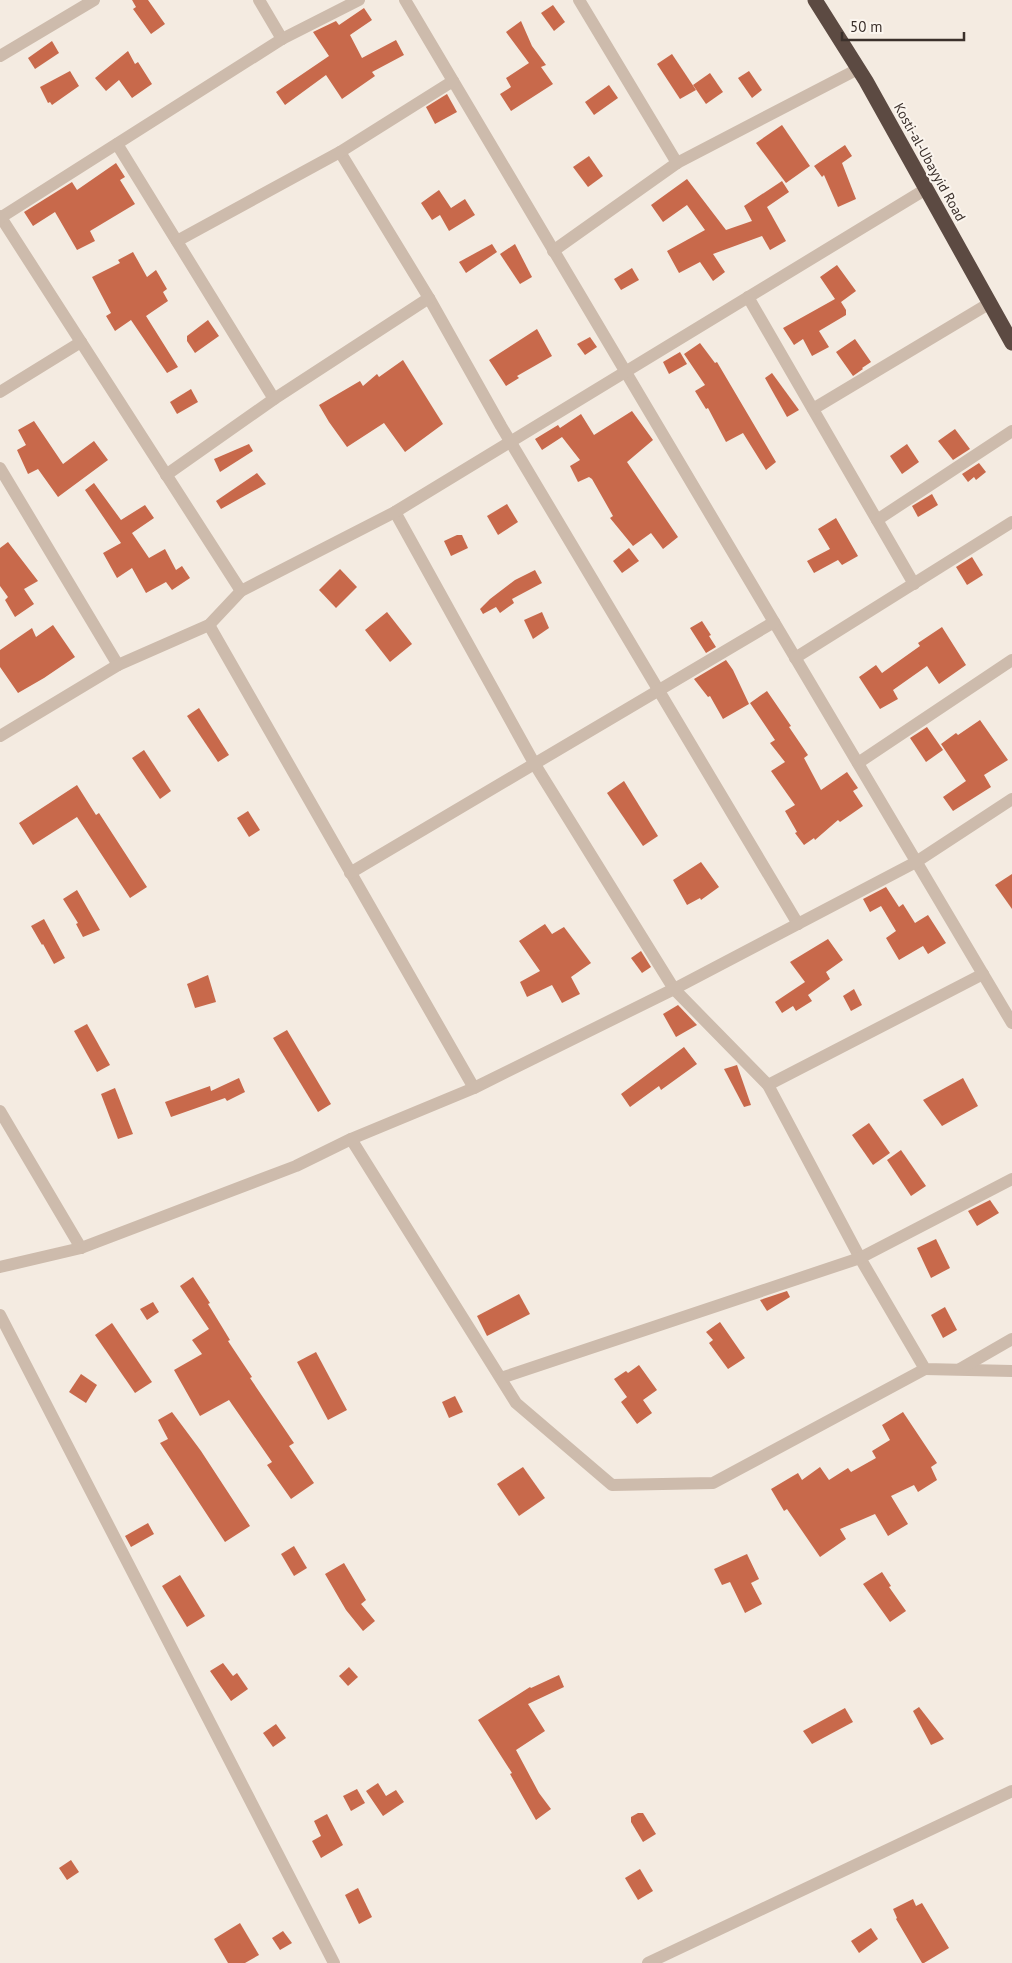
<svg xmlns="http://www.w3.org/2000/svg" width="1012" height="1963" font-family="'PT Sans',sans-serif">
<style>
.building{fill:#c8694b}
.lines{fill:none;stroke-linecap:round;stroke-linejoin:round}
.minor{stroke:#cdbbac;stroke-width:12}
.highway{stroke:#5c4a42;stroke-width:15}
.labels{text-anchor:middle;stroke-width:4;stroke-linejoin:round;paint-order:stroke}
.street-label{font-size:14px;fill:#3b302b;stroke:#fbf5ee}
</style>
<rect width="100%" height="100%" fill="#f4ebe1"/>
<g class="building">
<polygon points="132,0 148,0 165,24 151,34 133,9 136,7"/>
<polygon points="553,5 565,22 554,31 541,13"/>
<polygon points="364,8 372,20 350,35 362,58 396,40 404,55 372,72 375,76 342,99 326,75 285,105 276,92 329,56 313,32 336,21 339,25"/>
<polygon points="521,21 532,46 546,65 541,67 553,84 511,111 500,94 511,87 506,78 529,63 506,32"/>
<polygon points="52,41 59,53 35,69 28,58"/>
<polygon points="128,51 135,64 138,62 152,84 132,98 119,80 106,91 95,78"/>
<polygon points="672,54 696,90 680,99 657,64"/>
<polygon points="70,71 79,86 52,105 50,102 48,103 40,87"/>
<polygon points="749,71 762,90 752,98 738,78"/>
<polygon points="710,73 723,92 706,104 693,85"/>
<polygon points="609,85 618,98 594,115 585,102"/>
<polygon points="447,94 457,112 435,124 426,107"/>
<polygon points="782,125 810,166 786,183 756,143"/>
<polygon points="845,145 852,156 842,163 856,199 838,207 824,175 822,177 814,166"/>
<polygon points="589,156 603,176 588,187 573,167"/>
<polygon points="116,163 125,177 120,180 135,204 90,231 95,241 77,250 55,212 33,226 24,212 72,182 77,190"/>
<polygon points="687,179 726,230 752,221 744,206 782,181 789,192 767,207 786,241 770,250 762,236 713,254 725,272 713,281 700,262 679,273 667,251 705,230 687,205 663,222 651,205"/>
<polygon points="439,190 451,208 465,199 475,215 449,231 440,215 432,220 421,203"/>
<polygon points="492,244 497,252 466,273 459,262"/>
<polygon points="515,244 532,277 520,284 500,254"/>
<polygon points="133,252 147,277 156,270 167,289 163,292 168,301 146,316 178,367 167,373 131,320 115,331 106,316 111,313 92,277 120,263 118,260"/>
<polygon points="837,265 856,291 841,302 846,310 846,315 819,331 829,347 812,356 803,339 794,345 783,328 835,299 820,277"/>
<polygon points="632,268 639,280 621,290 614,279"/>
<polygon points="208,320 219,336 195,353 187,341 187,336"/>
<polygon points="537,329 552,356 517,376 519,378 506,386 489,360"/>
<polygon points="590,337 597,347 585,355 577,344"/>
<polygon points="855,339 871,362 862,368 863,369 853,376 836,352"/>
<polygon points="700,343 715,363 717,362 776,462 766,470 743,433 726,442 708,408 706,409 695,391 705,385 684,354"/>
<polygon points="680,352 687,364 669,374 663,362"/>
<polygon points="403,360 443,424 405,452 384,423 347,447 329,422 319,405 360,381 363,386 377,374 379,377"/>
<polygon points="772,373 799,410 787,417 765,378"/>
<polygon points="191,389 198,402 177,414 170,402"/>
<polygon points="632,411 653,440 627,462 678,537 663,549 651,533 633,546 610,518 613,516 592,479 589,477 578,482 570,466 580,460 562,437 542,450 535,439 558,425 560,428 581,414 594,435"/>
<polygon points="34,421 63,464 94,441 108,460 58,497 38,469 28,474 17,450 26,445 18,430"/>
<polygon points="955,429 970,449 953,460 938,441"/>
<polygon points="249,444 253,451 220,472 214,459"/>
<polygon points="907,444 919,462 902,474 890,456"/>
<polygon points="979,463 986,472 976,480 974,477 968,482 962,474"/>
<polygon points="257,473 266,484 221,509 216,501"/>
<polygon points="94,483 121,520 145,505 154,518 132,533 149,558 165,549 176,570 182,566 190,578 172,590 166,582 146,593 132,568 117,578 103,553 121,543 85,490"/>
<polygon points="932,494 938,505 918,517 912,506"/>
<polygon points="507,504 518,522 498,535 487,516"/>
<polygon points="836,518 858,556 842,565 838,560 814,573 807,561 830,549 818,529"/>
<polygon points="457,535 462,535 468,548 451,556 444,541"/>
<polygon points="8,542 38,581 24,589 34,604 15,617 5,600 8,597 0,586 0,548"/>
<polygon points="629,548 639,561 622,573 613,561"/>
<polygon points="972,557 983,575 967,585 956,567"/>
<polygon points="340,569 357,587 336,608 319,590"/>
<polygon points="535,570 542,583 512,599 514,603 500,613 496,607 483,614 480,609 490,599 515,580"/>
<polygon points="387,612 412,644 390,662 365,630"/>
<polygon points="542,612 549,628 533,639 524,620"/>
<polygon points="702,621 711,635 709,636 716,647 706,653 690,628"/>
<polygon points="53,625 75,657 44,678 18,693 0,667 0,650 32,628 36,637"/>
<polygon points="942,627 966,665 939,684 927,666 893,690 898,699 880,709 859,677 876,665 882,673 920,646 918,643"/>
<polygon points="726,660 733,670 749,704 723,719 710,696 708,697 694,679"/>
<polygon points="767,691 791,726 789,727 808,755 804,758 821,790 847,772 858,788 853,791 863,806 840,822 838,820 815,840 814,838 804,845 795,833 797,832 785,811 795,805 771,771 785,762 770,743 775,740 750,703"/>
<polygon points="199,708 229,755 218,762 187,716"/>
<polygon points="980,720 1008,760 984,775 991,787 953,811 943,797 966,781 941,744 956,733 958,735"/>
<polygon points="927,727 943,750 926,762 910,738"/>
<polygon points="144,750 171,791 160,799 132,758"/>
<polygon points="624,781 658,836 643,846 607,793"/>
<polygon points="77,785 96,815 99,813 147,887 130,898 77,817 33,845 19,823"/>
<polygon points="248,811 260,830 249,837 237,818"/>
<polygon points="701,862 719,887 701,900 700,898 687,905 673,880"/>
<polygon points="1012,874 1012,909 995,885"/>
<polygon points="886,887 899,907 903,904 915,923 928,915 946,943 928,954 923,946 899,960 886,938 896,931 881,906 870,912 863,899"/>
<polygon points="77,890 100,930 83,937 76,924 78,923 63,899"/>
<polygon points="44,919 65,958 54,964 43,944 42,945 31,926"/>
<polygon points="545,924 552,934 564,927 591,963 571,977 580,994 562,1003 552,985 527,997 520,982 540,971 519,941"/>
<polygon points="828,939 843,960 826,972 830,979 808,995 812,1001 796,1011 793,1006 782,1013 775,1002 805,982 790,962"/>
<polygon points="641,951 651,967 642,973 631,958"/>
<polygon points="208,975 216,1002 195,1008 187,984"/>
<polygon points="854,989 862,1005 851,1011 843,996"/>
<polygon points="678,1005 697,1025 676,1037 663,1014"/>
<polygon points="87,1024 110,1065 97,1072 74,1031"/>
<polygon points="287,1030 331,1104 318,1112 273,1038"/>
<polygon points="684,1047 697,1064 661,1090 659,1086 630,1107 621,1094"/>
<polygon points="737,1065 751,1105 744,1107 724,1069"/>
<polygon points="239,1078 245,1092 227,1101 225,1098 171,1117 165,1102 210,1086 211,1091"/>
<polygon points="963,1078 978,1106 942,1126 923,1100"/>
<polygon points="115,1088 133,1134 118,1139 101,1094"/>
<polygon points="869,1123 890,1153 873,1165 852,1135"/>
<polygon points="901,1150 926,1186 911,1196 887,1160"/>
<polygon points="990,1200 999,1213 977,1226 968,1211"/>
<polygon points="936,1239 950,1268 931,1278 917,1248"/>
<polygon points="193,1277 210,1303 208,1304 230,1340 228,1341 252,1377 250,1378 294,1443 289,1446 314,1483 291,1499 267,1465 272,1462 229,1400 200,1416 174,1370 202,1354 192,1340 209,1329 180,1286"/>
<polygon points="787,1291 790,1297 767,1311 760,1300"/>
<polygon points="519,1294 530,1314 487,1336 477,1316"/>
<polygon points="153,1302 159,1312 147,1320 140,1309"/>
<polygon points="945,1307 957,1330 943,1338 931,1315"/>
<polygon points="720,1322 745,1358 728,1369 709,1343 713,1340 706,1332"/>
<polygon points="112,1323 152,1382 135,1393 95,1335"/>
<polygon points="316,1352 347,1410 328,1420 297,1362"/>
<polygon points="639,1365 657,1390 643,1400 652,1413 637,1424 621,1402 627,1397 614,1379 626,1371 628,1373"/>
<polygon points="81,1374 97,1385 86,1403 69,1392"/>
<polygon points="455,1396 463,1412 449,1418 442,1402"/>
<polygon points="172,1412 201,1451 250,1526 225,1542 160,1443 168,1439 158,1420"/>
<polygon points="903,1412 937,1463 931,1467 937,1480 918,1492 914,1485 891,1496 908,1524 888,1536 875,1514 840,1529 846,1539 820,1557 787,1509 784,1511 771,1489 798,1473 802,1480 820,1467 829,1480 848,1468 851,1472 876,1458 872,1451 890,1440 882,1425"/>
<polygon points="523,1467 545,1498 519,1516 497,1484"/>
<polygon points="148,1523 154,1534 131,1547 125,1536"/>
<polygon points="294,1546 307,1568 294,1576 281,1554"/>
<polygon points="747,1554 759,1579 751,1583 762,1604 745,1613 730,1582 722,1585 714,1569"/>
<polygon points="344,1563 366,1600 361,1604 375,1621 363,1631 346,1610 325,1574"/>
<polygon points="882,1572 891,1586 889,1587 906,1611 890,1622 863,1584"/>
<polygon points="180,1575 205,1616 187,1627 162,1586"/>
<polygon points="223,1663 233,1676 237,1673 248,1689 231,1701 210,1671"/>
<polygon points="349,1667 358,1677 348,1686 339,1676"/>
<polygon points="559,1675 564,1687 528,1704 545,1731 516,1750 539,1793 551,1809 536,1820 510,1774 512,1773 478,1720 530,1687 531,1688"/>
<polygon points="919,1707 944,1739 931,1745 913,1711"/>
<polygon points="845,1708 853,1722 812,1744 803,1731"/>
<polygon points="276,1724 286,1738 273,1747 263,1733"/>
<polygon points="378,1783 386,1796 396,1790 404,1802 383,1816 366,1791"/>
<polygon points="357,1789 365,1803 351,1811 343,1796"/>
<polygon points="638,1813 643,1813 656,1834 643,1842 631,1822 631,1817"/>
<polygon points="327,1814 343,1845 321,1858 312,1841 321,1836 314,1821"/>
<polygon points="71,1860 79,1872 67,1880 59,1868"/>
<polygon points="640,1869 653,1891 638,1900 625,1878"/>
<polygon points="358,1888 372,1917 359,1924 345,1895"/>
<polygon points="913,1899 916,1906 922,1903 949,1948 924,1963 922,1963 896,1919 897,1918 893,1909"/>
<polygon points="240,1923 259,1955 245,1963 228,1963 214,1939"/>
<polygon points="871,1928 878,1939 859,1953 851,1941"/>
<polygon points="283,1931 292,1943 280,1950 272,1938"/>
</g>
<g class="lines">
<g class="minor">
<polyline points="259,0 282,39"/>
<polyline points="405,0 1012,1023"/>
<polyline points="579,0 677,163"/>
<polyline points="0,56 94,0"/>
<polyline points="117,144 274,399"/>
<polyline points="340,152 429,298 501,426 798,924"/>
<polyline points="0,216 241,591"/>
<polyline points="0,218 282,39 359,0"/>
<polyline points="177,241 340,152 453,81"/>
<polyline points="553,251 677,163 858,69"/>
<polyline points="748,297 914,584"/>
<polyline points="0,392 81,342"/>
<polyline points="813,409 990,303"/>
<polyline points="0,468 118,665"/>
<polyline points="166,475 274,399 429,298"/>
<polyline points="395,512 534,763 674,989 768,1085 860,1258 925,1369 1012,1371"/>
<polyline points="877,520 1012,431"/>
<polyline points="209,625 474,1088"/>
<polyline points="795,658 1012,522"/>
<polyline points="0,736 118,665 209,625 241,591 395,512 926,189"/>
<polyline points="858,763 1012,660"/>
<polyline points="350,873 774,622"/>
<polyline points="768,1085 983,974"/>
<polyline points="0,1111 81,1248"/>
<polyline points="351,1139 516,1403 612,1485 713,1483 925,1369"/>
<polyline points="0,1267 81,1248 296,1166 351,1139 474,1088 674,989 916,862 1012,799"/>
<polyline points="0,1315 334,1963"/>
<polyline points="960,1369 1012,1339"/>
<polyline points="501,1378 860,1258 1012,1179"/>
<polyline points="648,1963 1012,1791"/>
</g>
<polyline class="highway" points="815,0 866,81 1012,343"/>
</g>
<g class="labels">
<g class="street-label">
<text transform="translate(930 162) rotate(61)" y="5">Kosti-al-Ubayyid Road</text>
</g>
</g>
<path d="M842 32v8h122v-8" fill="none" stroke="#3b302b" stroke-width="2.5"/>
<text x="850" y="32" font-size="15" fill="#3b302b" stroke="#fbf5ee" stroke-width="4" paint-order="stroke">50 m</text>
</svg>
